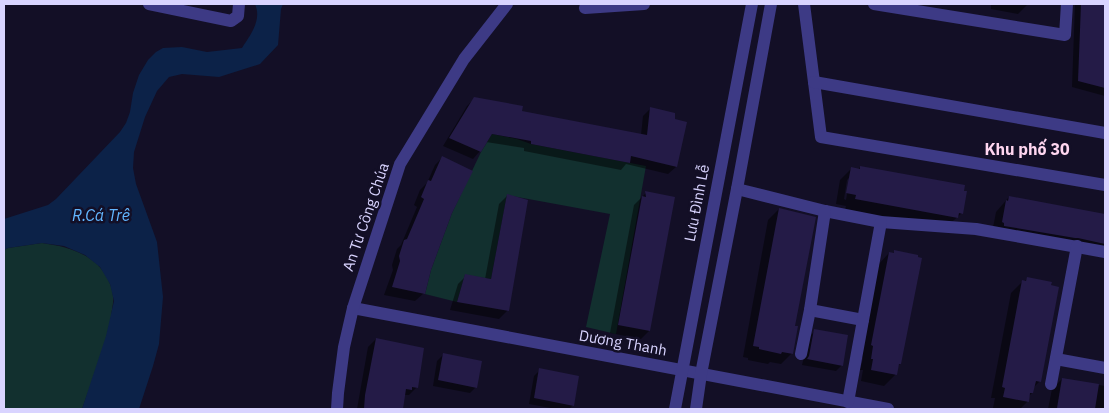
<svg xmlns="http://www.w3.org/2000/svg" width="1109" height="413" font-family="'IBM Plex Sans',sans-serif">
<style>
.green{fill:#12302f}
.water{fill:#0c2248}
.shadow{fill:#0007;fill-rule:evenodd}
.building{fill:#241b47}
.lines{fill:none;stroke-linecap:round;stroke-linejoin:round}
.minor{stroke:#3d3a85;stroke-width:12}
.labels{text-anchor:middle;stroke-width:5;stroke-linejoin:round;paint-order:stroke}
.street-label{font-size:15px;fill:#d9d4ff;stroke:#130f26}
.neighbourhood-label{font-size:16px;font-weight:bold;fill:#ffd6f0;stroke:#130f26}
.water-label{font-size:16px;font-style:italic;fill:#62b6ff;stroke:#130f26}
</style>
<rect width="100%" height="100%" fill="#130f26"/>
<g class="green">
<polygon points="492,134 517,139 531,144 646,166 616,334 586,327 610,214 507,195 491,279 465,275 457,302 425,294 431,270 452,213 481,152"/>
<path d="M42,243C70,247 99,255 110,284C112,289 114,298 113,303C109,339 94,375 82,409H4V250L8,248Z"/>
</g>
<path class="water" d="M255,4H283L281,9L278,45L260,64L219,77L182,74L169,77L157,91L145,117L134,152L133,168L136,184L157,242L163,297L159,344L153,366L139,409H82L106,336L114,301L110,284L100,267L85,255L64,246L42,243L8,248L4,250V219L48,205L56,199L120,132L126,123L130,112L133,93L139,75L148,60L156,52L163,48L182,47L207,52L242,48C251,34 262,20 255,4Z"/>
<g class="shadow">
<polygon points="991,4 1028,4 1018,14 991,9"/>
<polygon points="1075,4 1105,4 1105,96 1072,87"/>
<polygon points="475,98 521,112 641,135 643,116 650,109 676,167 668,174 626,164 621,170 524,151 524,148 486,142 480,151 473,159 443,146 467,106"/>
<polygon points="443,157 451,212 430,270 424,293 415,301 384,295 393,270 392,265 397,249 401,245 417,207 414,205 420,190 427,183 435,165"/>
<path d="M860,167L962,213L945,228L845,210L846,206L836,204L840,180L851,169L858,170ZM850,177L846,200L844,199L847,180Z"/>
<polygon points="646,193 673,198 649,331 641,339 610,333 634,205"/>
<polygon points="507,196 527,201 507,311 499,319 450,310 458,284 466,276 485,279 499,204"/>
<polygon points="1009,197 1105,216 1105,255 992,233 996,212"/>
<polygon points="779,209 794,327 792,353 781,364 770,362 768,364 748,360 748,358 743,357 768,220"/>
<polygon points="895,252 900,364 897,366 895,375 884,386 861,381 863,370 860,370 863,358 860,356 878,265 889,253 892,254"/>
<polygon points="1027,279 1040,381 1033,388 1032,393 1028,397 1027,402 1020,409 999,409 993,408 995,398 991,398 1011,293 1022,282 1024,282"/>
<polygon points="815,331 842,365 836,371 802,365 809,337"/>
<polygon points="376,339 417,387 409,395 405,395 404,396 401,409 357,409 368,347"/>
<polygon points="443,355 476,387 470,393 433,386 437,361"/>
<polygon points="540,370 573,405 569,409 556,409 529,404 534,376"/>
<polygon points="1062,379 1105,386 1105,409 1048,409 1052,389"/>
</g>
<g class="building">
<polygon points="1081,4 1105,4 1105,88 1078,81"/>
<polygon points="474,97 523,106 522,111 647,135 650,107 675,113 675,119 687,122 677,167 631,156 630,163 531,144 531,141 492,134 481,152 449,138"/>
<polygon points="442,156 473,171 452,213 431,270 425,294 392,287 400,261 399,256 404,240 407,239 424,199 421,197 428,180 431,181"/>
<polygon points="860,166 965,185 964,191 967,191 963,214 959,213 958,218 855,199 856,195 846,193 851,167 860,169"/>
<polygon points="645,191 675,197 650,331 618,325 642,196 646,197"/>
<polygon points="507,194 528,200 509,311 457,302 465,274 491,279"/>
<polygon points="1009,196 1105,214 1105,244 1078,238 1075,238 1004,226 1004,223 1002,222 1006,200 1008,201"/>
<polygon points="779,208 816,217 795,326 798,326 793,354 782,352 781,354 759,349 759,347 753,346"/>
<polygon points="894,250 918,255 918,257 922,258 901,364 899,364 897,375 871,370 873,359 871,359 873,346 871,345 889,252 894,253"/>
<polygon points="1027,277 1052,282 1051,285 1059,287 1041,382 1036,381 1033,393 1030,393 1029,402 1003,397 1005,388 1002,387 1022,280 1026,281"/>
<polygon points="814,329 848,335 843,366 807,359 809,356"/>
<polygon points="376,338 424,348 418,388 412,387 412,390 406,389 403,409 364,409 365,395"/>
<polygon points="443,353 482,361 477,388 438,380"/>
<polygon points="539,368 579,376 574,406 534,398"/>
<polygon points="1062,378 1099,384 1095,409 1065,409 1057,408"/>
</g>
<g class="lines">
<g class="minor">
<polyline points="149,4 231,21 238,16 239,4"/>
<polyline points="804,4 821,137 1105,185"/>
<polyline points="874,4 1065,35 1067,4"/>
<polyline points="585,8 644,4"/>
<polyline points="814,82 1105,133"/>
<polyline points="737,189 825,211 881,222 976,229 1105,252"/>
<polyline points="353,308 888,409"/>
<polyline points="810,310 863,320"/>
<polyline points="801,354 810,310 825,211"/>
<polyline points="1056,359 1105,368"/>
<polyline points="1051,384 1077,246"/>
<polyline points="848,402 881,222"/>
<polyline points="337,409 338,393 344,347 353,308 400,164 464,59 507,4"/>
<polyline points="675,409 752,4"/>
<polyline points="696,409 701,374 737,189 771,4"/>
</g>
</g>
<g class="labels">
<g class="street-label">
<text transform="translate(697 203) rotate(-79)" y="5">Lưu Đình Lễ</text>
<text transform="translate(366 217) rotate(-71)" y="5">An Tư Công Chúa</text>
<text transform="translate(623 343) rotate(10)" y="5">Dương Thanh</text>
</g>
<g class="neighbourhood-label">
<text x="1027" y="155">Khu phố 30</text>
</g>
<g class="water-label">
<text x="101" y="221">R.Cá Trê</text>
</g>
</g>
<rect width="1109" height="413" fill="none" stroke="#d9d4ff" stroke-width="10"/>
</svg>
